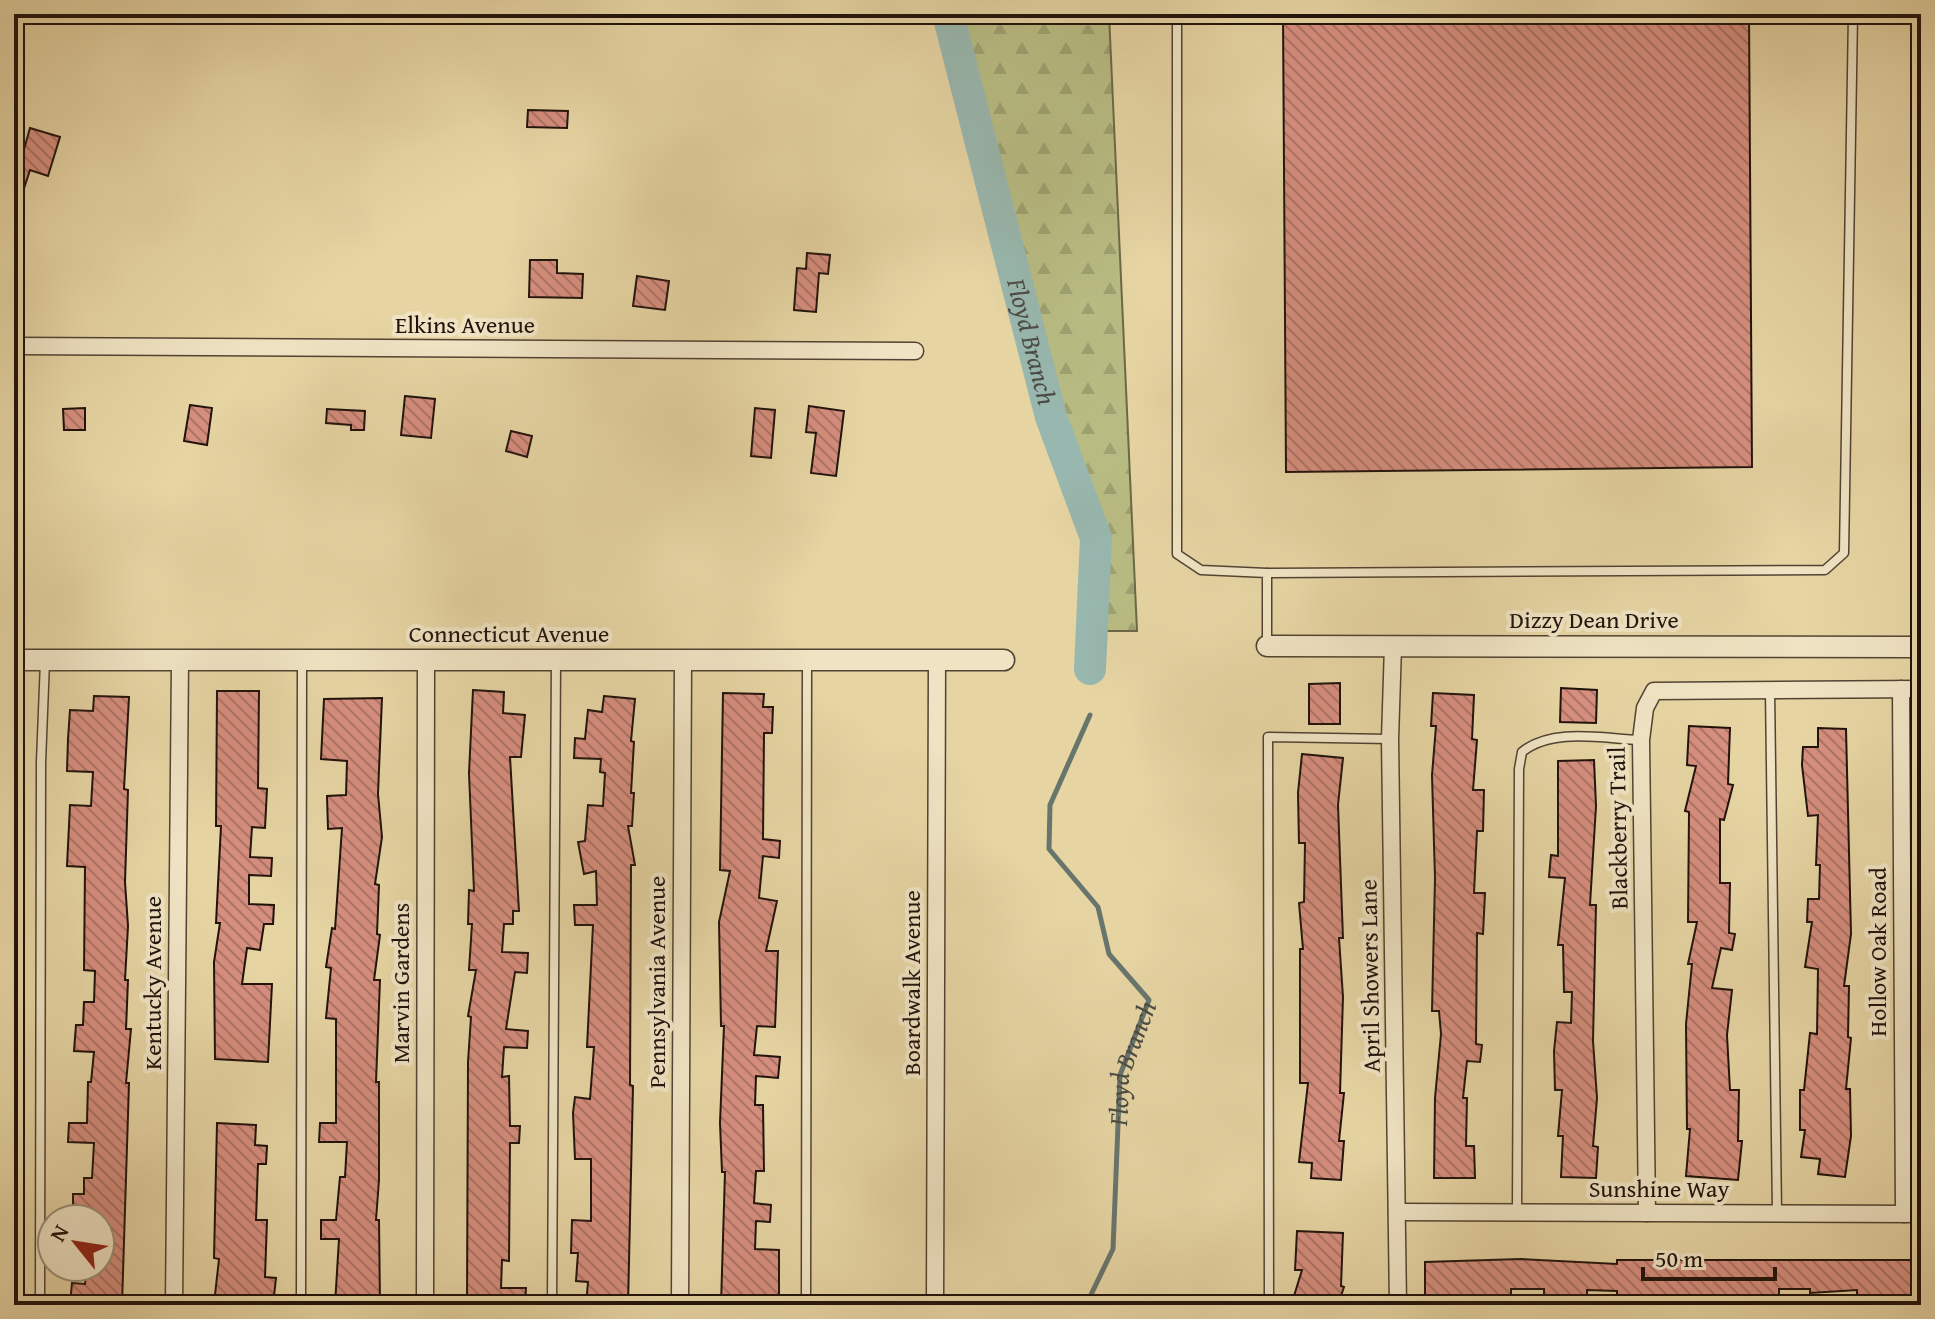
<svg xmlns="http://www.w3.org/2000/svg" width="1935" height="1319" font-family="'Gentium Book Plus',serif">
<style>
.forest{fill:url(#forest-firs);stroke:#6c6848;stroke-width:2}
.lines{fill:none;stroke-linecap:round;stroke-linejoin:round}
.stream{stroke:#68756d;stroke-width:5}
.river{stroke:#98b7ae;stroke-width:32}
.building{fill:url(#building-back-hatch);stroke:#21130c;stroke-width:2}
.service-casing{stroke:#524332;stroke-width:11}
.minor-casing{stroke:#524332;stroke-width:19}
.tertiary-casing{stroke:#524332;stroke-width:23}
.service{stroke:#efe3c3;stroke-width:8}
.minor{stroke:#efe3c3;stroke-width:16}
.tertiary{stroke:#efe3c3;stroke-width:20}
.labels{text-anchor:middle;stroke-width:8;stroke-linejoin:round;paint-order:stroke}
.street-label{font-size:24px;fill:#21130c;stroke:#efe3c3}
.water-label{font-size:26px;font-style:italic;fill:#4b4c45;stroke:#efe3c3}
</style>
<defs>
<pattern id="forest-firs" width="22" height="20" patternUnits="userSpaceOnUse" patternTransform="scale(2)"><rect width="22" height="20" fill="#b8bc83"/><path d="M5 1l3.5 6h-7zM16 11l3.5 6h-7z" fill="#9ea170"/></pattern>
<pattern id="building-back-hatch" width="6" height="6" patternUnits="userSpaceOnUse" patternTransform="scale(2)"><rect width="6" height="6" fill="#d68e7e"/><path d="M-1 5l2 2M0 0l6 6M5-1l2 2" fill="none" stroke="#ad7366"/></pattern>
</defs>
<rect width="100%" height="100%" fill="#e6d4a3"/>
<filter id="stains"><feTurbulence type="fractalNoise" baseFrequency=".0025" numOctaves="4"/><feColorMatrix values="0 0 0 0 .2 0 0 0 0 .09 0 0 0 0 .02 0 0 0 .5 -.17"/></filter>
<radialGradient id="worn" r=".72"><stop offset=".6" stop-color="#630" stop-opacity="0"/><stop offset="1" stop-color="#630" stop-opacity=".3"/></radialGradient>
<polygon class="forest" points="949,14 1109,14 1137,631 1089,631 1082,523 1042,406 968,73"/>
<g class="lines">
<path class="stream" id="s1" d="M1086,1305L1113,1249L1120,1075L1149,1000L1109,954L1098,907L1049,849L1050,805L1090,715"/>
<path class="river" id="s2" d="M948,14L1051,417L1096,538L1090,669"/>
</g>
<g class="building">
<polygon points="1283,14 1749,14 1752,467 1286,472"/>
<polygon points="528,110 568,111 567,128 527,127"/>
<polygon points="30,128 60,137 48,176 30,170 17,210 14,210 14,150 23,153"/>
<polygon points="807,253 830,255 828,274 819,273 816,312 794,310 797,268 806,269"/>
<polygon points="530,260 557,260 557,273 583,274 582,298 529,297"/>
<polygon points="637,276 669,281 665,310 633,306"/>
<polygon points="405,396 435,399 431,438 401,435"/>
<polygon points="190,405 212,408 207,445 184,441"/>
<polygon points="809,406 844,411 836,476 811,473 816,433 806,432"/>
<polygon points="85,408 85,430 64,430 63,409"/>
<polygon points="755,408 775,410 771,458 751,456"/>
<polygon points="327,409 365,411 364,430 351,430 351,425 326,423"/>
<polygon points="511,431 532,436 527,457 506,451"/>
<polygon points="1340,683 1340,724 1309,724 1309,684"/>
<polygon points="1561,688 1597,690 1596,723 1560,722"/>
<polygon points="473,690 504,692 503,713 525,715 521,757 510,757 519,911 513,911 513,924 504,924 502,952 528,953 527,973 515,972 506,1029 528,1031 527,1048 504,1047 502,1077 509,1076 510,1126 520,1126 519,1143 510,1143 509,1261 502,1260 501,1288 526,1288 525,1305 467,1305 468,1062 471,1017 468,1016 476,970 469,970 472,924 468,924 469,890 474,891 469,773"/>
<polygon points="217,691 259,691 258,788 267,789 265,828 252,827 250,857 272,858 271,876 249,875 249,904 274,905 273,924 264,924 260,950 247,948 242,984 272,984 268,1062 215,1059 214,962 220,923 216,923 221,826 216,826"/>
<polygon points="723,693 764,694 763,707 773,707 772,733 764,733 763,839 780,841 779,858 763,856 759,898 777,901 766,951 778,951 775,1027 757,1026 754,1055 780,1057 778,1078 756,1076 755,1105 763,1105 764,1171 756,1171 754,1203 771,1205 770,1222 756,1221 755,1249 779,1250 779,1305 721,1305 725,1172 722,1172 720,1123 724,1026 721,1026 719,922 730,871 720,870"/>
<polygon points="1433,693 1474,695 1472,739 1477,740 1473,790 1484,790 1483,831 1477,831 1474,893 1485,893 1483,934 1477,933 1476,1044 1482,1045 1480,1062 1467,1061 1463,1098 1467,1098 1466,1146 1474,1146 1475,1178 1434,1178 1435,1098 1441,1034 1439,1011 1432,1011 1435,878 1432,775 1436,726 1431,726"/>
<polygon points="94,696 129,697 124,789 128,790 125,882 128,926 125,980 128,980 126,1029 131,1029 126,1083 129,1083 122,1305 70,1304 72,1283 85,1284 87,1267 100,1267 100,1219 73,1219 73,1194 84,1194 84,1178 92,1178 94,1143 68,1142 69,1123 87,1123 88,1082 91,1082 94,1052 74,1051 76,1025 83,1025 84,1002 94,1002 95,971 84,970 85,867 67,866 70,805 91,806 93,772 67,771 68,739 70,710 93,711"/>
<polygon points="604,696 635,699 631,741 634,742 631,793 634,793 632,826 628,826 635,865 631,865 630,1085 633,1086 628,1305 586,1305 588,1282 576,1281 578,1253 571,1253 572,1220 591,1221 591,1159 575,1159 573,1113 575,1097 590,1099 594,1047 587,1047 593,925 575,925 574,905 597,905 596,871 584,874 578,842 585,841 588,805 603,806 605,773 600,772 601,759 574,758 575,738 585,739 588,710 602,712"/>
<polygon points="382,698 378,794 382,837 375,884 379,885 377,934 380,935 374,980 380,980 376,1082 379,1082 379,1180 376,1220 379,1220 380,1305 335,1305 339,1239 321,1239 321,1220 336,1220 340,1177 345,1177 347,1142 319,1142 320,1123 336,1123 336,1019 326,1018 331,968 326,967 332,928 335,929 342,828 328,829 327,796 346,795 347,761 321,759 324,699"/>
<polygon points="1689,726 1730,728 1728,784 1733,785 1724,820 1720,819 1720,883 1730,883 1729,933 1735,934 1732,950 1721,948 1712,988 1732,990 1727,1035 1730,1090 1739,1090 1738,1141 1742,1141 1738,1180 1686,1176 1690,1129 1687,1129 1686,1024 1692,964 1688,964 1697,922 1688,922 1689,812 1685,811 1696,766 1687,765"/>
<polygon points="1818,728 1846,729 1851,934 1844,986 1849,986 1848,1037 1851,1038 1846,1089 1850,1089 1851,1136 1845,1177 1818,1174 1820,1159 1801,1157 1805,1130 1800,1130 1800,1090 1804,1090 1810,1033 1817,1034 1818,969 1805,967 1812,922 1807,922 1808,899 1819,899 1820,865 1816,865 1818,815 1808,816 1802,765 1803,747 1818,747"/>
<polygon points="1302,754 1343,758 1338,805 1343,938 1339,938 1343,997 1340,1093 1344,1093 1339,1141 1344,1141 1341,1180 1311,1178 1312,1163 1299,1162 1308,1083 1300,1083 1300,949 1303,949 1299,903 1304,902 1305,843 1299,843 1298,793"/>
<polygon points="1594,760 1596,806 1590,905 1596,905 1593,1041 1597,1098 1593,1146 1598,1147 1596,1178 1561,1177 1563,1136 1558,1136 1562,1090 1555,1090 1554,1051 1557,1022 1571,1023 1572,992 1564,992 1563,945 1558,945 1565,878 1549,877 1551,855 1558,856 1558,761"/>
<polygon points="217,1123 256,1125 255,1145 267,1146 266,1164 258,1164 256,1220 267,1220 265,1277 276,1278 273,1305 214,1304 219,1259 214,1258"/>
<polygon points="1297,1231 1343,1233 1341,1286 1344,1287 1338,1305 1313,1305 1294,1296 1302,1270 1295,1270"/>
<polygon points="1521,1259 1617,1264 1617,1260 1921,1260 1921,1301 1857,1301 1857,1290 1810,1293 1810,1289 1779,1289 1779,1302 1617,1305 1617,1291 1587,1290 1587,1305 1568,1305 1544,1302 1544,1289 1511,1289 1511,1301 1425,1302 1425,1262"/>
</g>
<g class="lines">
<defs>
<g id="service">
<polyline points="1177,14 1177,554 1201,570 1267,573 1267,646"/>
<polyline points="1267,573 1825,570 1844,553 1853,14"/>
<polyline points="1770,690 1777,1213"/>
<path d="M1517,1212L1519,769L1522,752C1553,727 1604,739 1640,740"/>
<polyline points="40,1305 41,762 45,661"/>
<polyline points="301,1305 302,662"/>
<polyline points="552,1305 556,660"/>
<polyline points="806,1305 807,662"/>
<polyline points="1269,1305 1268,737 1390,739"/>
</g>
<g id="minor">
<polyline points="14,346 915,351"/>
<polyline points="1393,646 1390,739 1398,1305"/>
<polyline points="1901,689 1904,1214"/>
<polyline points="1397,1212 1921,1214"/>
<polyline points="1647,1213 1641,740 1645,708 1654,691 1921,689"/>
<polyline points="174,1305 180,662"/>
<polyline points="425,1305 426,661"/>
<polyline points="680,1305 683,660"/>
<polyline points="935,1305 937,660"/>
</g>
<g id="tertiary">
<polyline points="1267,646 1921,647"/>
<polyline points="14,660 1004,660"/>
</g>
</defs>
<use href="#service" class="service-casing"/>
<use href="#minor" class="minor-casing"/>
<use href="#tertiary" class="tertiary-casing"/>
<use href="#service" class="service"/>
<use href="#minor" class="minor"/>
<use href="#tertiary" class="tertiary"/>
</g>
<g class="labels">
<g class="street-label">
<text x="465" y="333">Elkins Avenue</text>
<text x="1594" y="628">Dizzy Dean Drive</text>
<text x="509" y="642">Connecticut Avenue</text>
<text transform="translate(1618 828) rotate(-91)" y="8">Blackberry Trail</text>
<text transform="translate(1878 952) rotate(-90)" y="8">Hollow Oak Road</text>
<text transform="translate(1370 976) rotate(-91)" y="8">April Showers Lane</text>
<text transform="translate(657 982) rotate(-90)" y="8">Pennsylvania Avenue</text>
<text transform="translate(153 983) rotate(-90)" y="8">Kentucky Avenue</text>
<text transform="translate(401 983) rotate(-90)" y="8">Marvin Gardens</text>
<text transform="translate(912 983) rotate(-90)" y="8">Boardwalk Avenue</text>
<text x="1659" y="1197">Sunshine Way</text>
</g>
<g class="water-label">
<text dy="9" stroke="none"><textPath href="#s2" startOffset="338">Floyd Branch</textPath></text>
<text dy="9" stroke="none"><textPath href="#s1" startOffset="250">Floyd Branch</textPath></text>
</g>
</g>
<rect width="1935" height="1319" fill="none" stroke="#e6d4a3" stroke-width="48"/>
<rect x="16" y="16" width="1903" height="1287" fill="none" stroke="#21130c" stroke-width="4"/>
<rect x="24" y="24" width="1887" height="1271" fill="none" stroke="#21130c" stroke-width="2"/>
<g transform="translate(76 1243) rotate(300)"><circle r="38" fill="#efe3c3" stroke="#9d907a" stroke-width="2"/>
<path d="M0-6L14 30L0 20L-14 30Z" fill="#8f2418"/>
<text y="-12" font-size="22" font-weight="bold" text-anchor="middle" fill="#21130c">N</text>
</g>
<path d="M1643 1267v12h132v-12" fill="none" stroke="#21130c" stroke-width="4"/>
<text x="1655" y="1267" font-size="24" fill="#21130c" stroke="#efe3c3" stroke-width="6" paint-order="stroke">50 m</text>
<rect width="100%" height="100%" filter="url(#stains)"/>
<rect width="100%" height="100%" fill="url(#worn)"/>
</svg>
